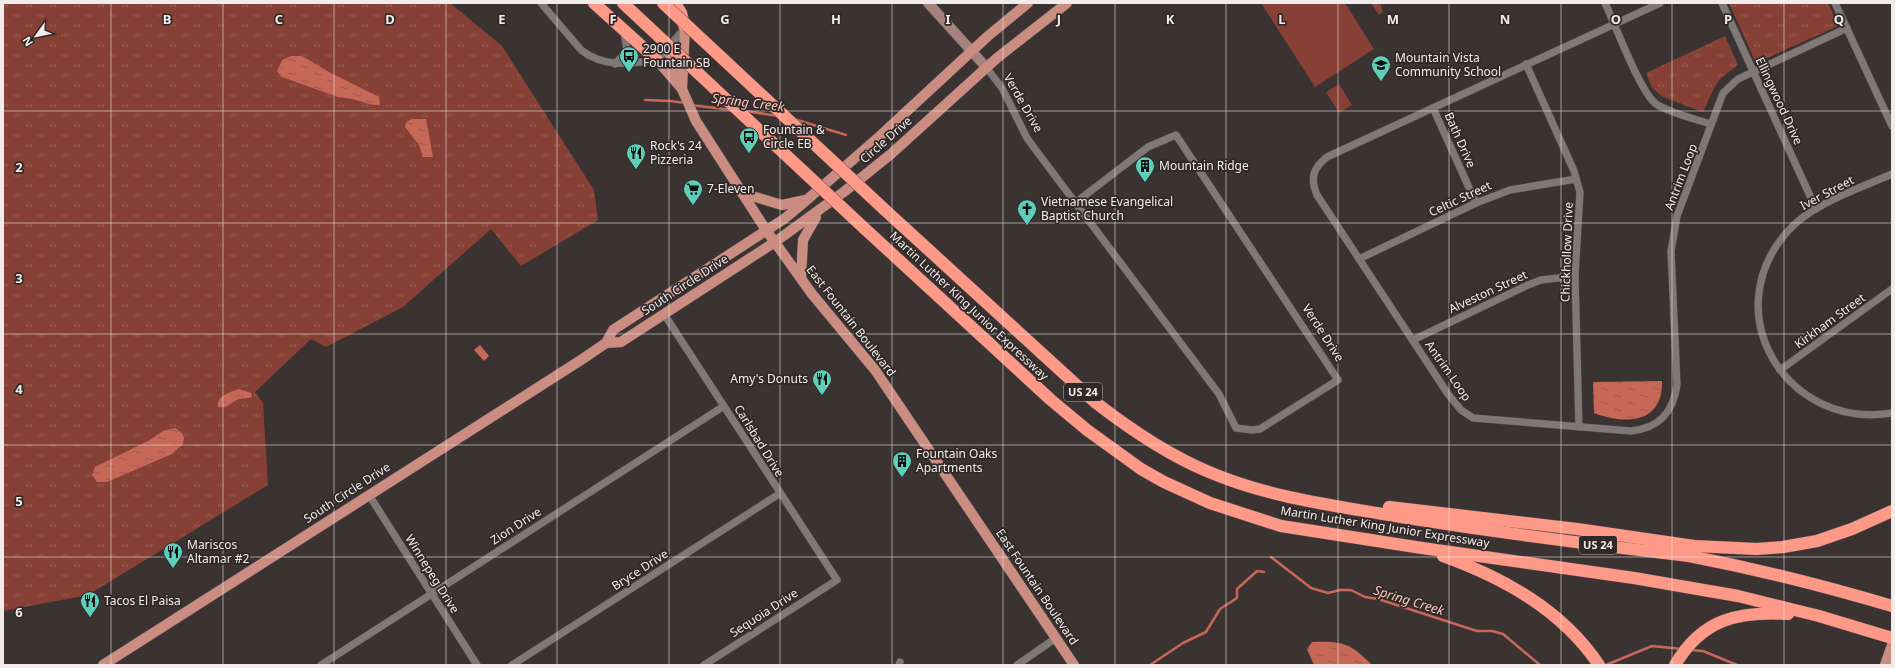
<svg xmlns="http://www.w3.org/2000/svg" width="1895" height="668" font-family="'Noto Sans',sans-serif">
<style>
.grass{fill:url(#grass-tufts)}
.garden{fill:#864035}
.water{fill:url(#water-ripples)}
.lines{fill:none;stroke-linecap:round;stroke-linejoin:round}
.stream{stroke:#c76758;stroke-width:2.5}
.street-casing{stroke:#575150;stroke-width:8}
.secondary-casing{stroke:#575150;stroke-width:11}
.primary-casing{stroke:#575150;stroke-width:11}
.highway-casing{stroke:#575150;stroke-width:13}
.street{stroke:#7f7876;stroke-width:7}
.secondary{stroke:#a5827b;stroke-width:10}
.primary{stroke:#cb8c81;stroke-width:10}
.highway{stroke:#fe9988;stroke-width:12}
.highway-bridge-casing{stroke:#575150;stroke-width:13;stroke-linecap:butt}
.highway-bridge{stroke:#fe9988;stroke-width:12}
.grid{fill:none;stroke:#f1eceb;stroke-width:1;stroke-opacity:0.55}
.labels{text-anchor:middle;stroke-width:3.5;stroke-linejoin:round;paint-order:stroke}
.shield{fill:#302928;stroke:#b7b2b0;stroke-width:1}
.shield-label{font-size:11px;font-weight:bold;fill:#f1eceb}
.poi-label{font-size:12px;fill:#f1eceb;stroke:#302928;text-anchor:start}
.street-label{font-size:12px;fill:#f1eceb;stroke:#302928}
.water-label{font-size:13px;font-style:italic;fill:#fcc8be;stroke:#302928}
.grid-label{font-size:13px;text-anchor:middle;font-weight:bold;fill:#f1eceb;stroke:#302928;stroke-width:3.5;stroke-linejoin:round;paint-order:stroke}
</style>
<defs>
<pattern id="grass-tufts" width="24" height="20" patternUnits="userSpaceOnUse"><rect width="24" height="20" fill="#864035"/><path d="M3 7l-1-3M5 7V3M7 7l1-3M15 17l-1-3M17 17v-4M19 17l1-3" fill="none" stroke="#985c52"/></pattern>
<pattern id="water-ripples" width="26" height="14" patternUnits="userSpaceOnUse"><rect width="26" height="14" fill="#c76758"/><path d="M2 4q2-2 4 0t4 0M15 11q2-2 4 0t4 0" fill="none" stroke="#9b5c52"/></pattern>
</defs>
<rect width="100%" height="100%" fill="#3a3332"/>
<g class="grass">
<polygon points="3,3 450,3 502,46 594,190 598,220 521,266 491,229 403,307 326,347 311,339 255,392 263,403 268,485 88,595 3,611"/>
<polygon points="1371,3 1380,3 1383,12 1379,15"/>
<polygon points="1729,3 1828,3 1838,26 1756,63"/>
<polygon points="1725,36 1738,65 1721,78 1715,86 1703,112 1663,97 1652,88 1646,73"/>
</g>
<g class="garden">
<polygon points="1261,3 1345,3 1374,49 1315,87"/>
<polygon points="1339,84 1352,105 1339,113 1326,92"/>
</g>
<g class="water">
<polygon points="291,56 302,56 329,72 379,97 380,105 373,105 352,99 338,97 282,77 277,71 282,60"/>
<polygon points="412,119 426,119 433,157 423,157 419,145 405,127 406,122"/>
<polygon points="480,345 489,356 484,361 474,350"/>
<path d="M1662,381C1663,424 1625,425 1594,413L1593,382Z"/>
<path d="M239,389L251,393L252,397C247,399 243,398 239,399C231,402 228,409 218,407C216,396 230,392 239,389Z"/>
<polygon points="175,428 182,433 184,438 183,444 172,454 107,482 97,482 92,475 95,467 150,440 163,431"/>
<path d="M1312,642C1343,641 1350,643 1372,665H1314L1307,649Z"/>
</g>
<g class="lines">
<g class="stream">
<polyline points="645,100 670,101 685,103"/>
<polyline points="691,105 732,110"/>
<polyline points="745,111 778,116"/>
<polyline points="794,119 846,135"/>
<polyline points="1271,557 1311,588 1328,593 1340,590 1351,590 1365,597 1378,599 1477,631 1492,631 1503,634 1540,665"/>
<polyline points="1691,650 1703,651 1737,665"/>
<polyline points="1150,665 1183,643 1206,632 1220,609 1237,598 1237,589 1257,571 1264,572"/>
<polyline points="1606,665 1652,646 1682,649"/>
</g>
<defs>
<g id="street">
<path d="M541,3L581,50C604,68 630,64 657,60L685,28"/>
<path d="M1605,3C1615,24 1640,92 1656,104C1670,113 1695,119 1711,124"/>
<path d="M1660,3L1327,157C1313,168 1310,178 1317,195L1448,394L1461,410L1473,418L1631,431C1659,428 1673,413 1677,385L1671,251L1677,216L1723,93L1738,79L1847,28"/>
<polyline points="1722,3 1816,209"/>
<polyline points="1835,3 1892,126"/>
<polyline points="615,64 627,51 624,32"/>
<polyline points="1526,64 1574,171 1580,192 1575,276 1579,427"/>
<polyline points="986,67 1002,88 1027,138 1035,149 1219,394 1236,428 1252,430 1260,429 1338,380 1176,135 1148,147 1075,203"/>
<polyline points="1433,108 1476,203"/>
<path d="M1892,174C1858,189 1811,204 1787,232C1716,313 1786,430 1892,413"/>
<polyline points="1359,259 1476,203 1510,190 1576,179"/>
<polyline points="664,314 837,580 704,665"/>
<polyline points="1413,340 1528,285 1541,280 1575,276"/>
<polyline points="1780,370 1892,289"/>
<polyline points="369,495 477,665"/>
<polyline points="321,665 724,406"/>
<polyline points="512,665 779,494"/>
<polyline points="899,665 900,662"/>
<polyline points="1017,665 1056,638"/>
</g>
<polyline id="secondary" points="928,3 986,67"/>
<g id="primary">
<polyline points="667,49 682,79"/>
<polyline points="657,60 682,89 696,121 766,230 812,294 875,370 1074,665"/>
<polyline points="682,89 685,28"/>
<polyline points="742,193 782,205 805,200"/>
<polyline points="801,278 803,240 816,217"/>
<polyline points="606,343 621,342 775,242 845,191 891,154 997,58 1067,3"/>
<polyline points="103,665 581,360 606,343 613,330 784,219 801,205 880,136 988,36 1028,3"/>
<polyline points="1885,665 1892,645"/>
</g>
<g id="highway">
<polyline points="594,3 657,60"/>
<polyline points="675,3 681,13 684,25"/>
<path d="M885,210L1095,402C1131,430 1168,455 1209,472C1270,498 1336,506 1401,517C1496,532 1592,545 1689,556C1757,569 1825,586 1892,606"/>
<polyline points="864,228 1051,400 1087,430 1141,469 1164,482 1210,503 1281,526 1422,548 1634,578 1738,596 1819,616 1892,638"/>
<polyline points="1389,507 1577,529 1694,546 1757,549 1783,547 1817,541 1852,529 1892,511"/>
<path d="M1443,556C1504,578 1562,610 1599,665"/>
<path d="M1675,665C1702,619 1738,611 1788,614"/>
</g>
</defs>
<use href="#street" class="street-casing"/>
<use href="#secondary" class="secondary-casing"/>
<use href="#primary" class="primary-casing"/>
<use href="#highway" class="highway-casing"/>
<use href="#street" class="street"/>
<use href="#secondary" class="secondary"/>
<use href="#primary" class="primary"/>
<use href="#highway" class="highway"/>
<defs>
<g id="highway-bridge">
<polyline points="623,3 864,228"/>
<polyline points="663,3 885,210"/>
</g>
</defs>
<use href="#highway-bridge" class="highway-bridge-casing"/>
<use href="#highway-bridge" class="highway-bridge"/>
</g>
<path class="grid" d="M111,3V665M223,3V665M334,3V665M446,3V665M557,3V665M669,3V665M780,3V665M892,3V665M1003,3V665M1115,3V665M1226,3V665M1338,3V665M1449,3V665M1561,3V665M1672,3V665M1784,3V665M3,111H1892M3,223H1892M3,334H1892M3,445H1892M3,557H1892"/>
<defs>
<symbol id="bus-pin" viewBox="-11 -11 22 30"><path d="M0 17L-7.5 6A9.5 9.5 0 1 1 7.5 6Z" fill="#5cceba" stroke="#302928"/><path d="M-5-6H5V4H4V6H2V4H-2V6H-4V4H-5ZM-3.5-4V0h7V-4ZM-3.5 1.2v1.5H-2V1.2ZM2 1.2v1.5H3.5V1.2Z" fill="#111"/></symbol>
<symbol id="school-pin" viewBox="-11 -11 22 30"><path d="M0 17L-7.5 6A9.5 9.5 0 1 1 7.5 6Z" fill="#5cceba" stroke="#302928"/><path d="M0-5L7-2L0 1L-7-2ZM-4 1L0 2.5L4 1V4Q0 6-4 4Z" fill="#111"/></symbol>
<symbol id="restaurant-pin" viewBox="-11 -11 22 30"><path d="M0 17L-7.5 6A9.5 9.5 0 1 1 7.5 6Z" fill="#5cceba" stroke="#302928"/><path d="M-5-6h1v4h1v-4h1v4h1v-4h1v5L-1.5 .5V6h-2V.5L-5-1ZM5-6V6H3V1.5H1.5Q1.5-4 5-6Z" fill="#111"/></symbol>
<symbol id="building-pin" viewBox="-11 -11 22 30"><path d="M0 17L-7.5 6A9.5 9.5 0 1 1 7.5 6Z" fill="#5cceba" stroke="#302928"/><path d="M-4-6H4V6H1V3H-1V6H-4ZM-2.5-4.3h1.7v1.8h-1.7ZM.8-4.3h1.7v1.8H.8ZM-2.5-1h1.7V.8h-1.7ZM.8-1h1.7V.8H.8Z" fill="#111"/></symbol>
<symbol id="supermarket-pin" viewBox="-11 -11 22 30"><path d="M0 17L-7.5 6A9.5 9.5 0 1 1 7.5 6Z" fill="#5cceba" stroke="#302928"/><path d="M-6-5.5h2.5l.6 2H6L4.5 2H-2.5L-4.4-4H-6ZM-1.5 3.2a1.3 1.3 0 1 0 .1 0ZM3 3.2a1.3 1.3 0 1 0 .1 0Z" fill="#111"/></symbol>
<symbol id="church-pin" viewBox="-11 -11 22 30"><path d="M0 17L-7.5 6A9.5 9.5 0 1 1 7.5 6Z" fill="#5cceba" stroke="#302928"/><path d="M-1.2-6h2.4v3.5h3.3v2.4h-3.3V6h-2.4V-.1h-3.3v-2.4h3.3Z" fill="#111"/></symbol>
</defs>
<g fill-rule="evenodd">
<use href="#bus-pin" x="618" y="45" width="22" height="30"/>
<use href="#school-pin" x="1370" y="54" width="22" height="30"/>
<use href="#bus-pin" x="738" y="126" width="22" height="30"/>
<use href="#restaurant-pin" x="625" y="142" width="22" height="30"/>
<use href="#building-pin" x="1134" y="155" width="22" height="30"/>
<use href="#supermarket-pin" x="682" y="178" width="22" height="30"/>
<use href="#church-pin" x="1016" y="198" width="22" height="30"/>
<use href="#restaurant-pin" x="811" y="368" width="22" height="30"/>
<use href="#building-pin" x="891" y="450" width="22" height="30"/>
<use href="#restaurant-pin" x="162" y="541" width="22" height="30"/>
<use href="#restaurant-pin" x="79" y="590" width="22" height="30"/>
</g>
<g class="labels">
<g class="shield">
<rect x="1064" y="383" width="38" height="18" rx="3"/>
<rect x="1579" y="536" width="38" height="18" rx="3"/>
</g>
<g class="shield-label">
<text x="1083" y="396">US 24</text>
<text x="1598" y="549">US 24</text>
</g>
<g class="poi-label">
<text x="643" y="53">2900 E<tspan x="643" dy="14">Fountain SB</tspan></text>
<text x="1395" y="62">Mountain Vista<tspan x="1395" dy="14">Community School</tspan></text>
<text x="763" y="134">Fountain &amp;<tspan x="763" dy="14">Circle EB</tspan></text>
<text x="650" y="150">Rock's 24<tspan x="650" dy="14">Pizzeria</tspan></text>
<text x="1159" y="170">Mountain Ridge</text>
<text x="707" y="193">7-Eleven</text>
<text x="1041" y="206">Vietnamese Evangelical<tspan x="1041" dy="14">Baptist Church</tspan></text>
<text x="808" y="383" text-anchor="end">Amy's Donuts</text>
<text x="916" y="458">Fountain Oaks<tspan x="916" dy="14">Apartments</tspan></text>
<text x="187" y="549">Mariscos<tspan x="187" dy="14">Altamar #2</tspan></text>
<text x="104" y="605">Tacos El Paisa</text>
</g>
<g class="street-label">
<text transform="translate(1779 101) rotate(65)" y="4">Ellingwood Drive</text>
<text transform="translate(1023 103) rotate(60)" y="4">Verde Drive</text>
<text transform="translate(886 140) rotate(-41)" y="4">Circle Drive</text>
<text transform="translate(1460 140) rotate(66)" y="4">Bath Drive</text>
<text transform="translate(1681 177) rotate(-69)" y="4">Antrim Loop</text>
<text transform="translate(1827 193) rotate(-28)" y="4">Iver Street</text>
<text transform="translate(1460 199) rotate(-25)" y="4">Celtic Street</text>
<text transform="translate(1567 252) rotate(-88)" y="4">Chickhollow Drive</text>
<text transform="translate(685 285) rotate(-33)" y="4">South Circle Drive</text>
<text transform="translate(1488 292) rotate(-25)" y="4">Alveston Street</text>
<text transform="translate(969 306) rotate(43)" y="4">Martin Luther King Junior Expressway</text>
<text transform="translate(851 321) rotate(52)" y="4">East Fountain Boulevard</text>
<text transform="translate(1830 321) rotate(-36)" y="4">Kirkham Street</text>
<text transform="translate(1323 333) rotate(57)" y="4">Verde Drive</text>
<text transform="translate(1448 371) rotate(55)" y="4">Antrim Loop</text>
<text transform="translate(759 441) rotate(58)" y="4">Carlsbad Drive</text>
<text transform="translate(347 493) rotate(-33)" y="4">South Circle Drive</text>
<text transform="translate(516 526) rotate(-33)" y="4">Zion Drive</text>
<text transform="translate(1385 527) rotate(9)" y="4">Martin Luther King Junior Expressway</text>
<text transform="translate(640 570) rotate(-33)" y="4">Bryce Drive</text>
<text transform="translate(432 574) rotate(58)" y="4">Winnepeg Drive</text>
<text transform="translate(1037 587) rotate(56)" y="4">East Fountain Boulevard</text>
<text transform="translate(764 613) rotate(-33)" y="4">Sequoia Drive</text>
</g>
<g class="water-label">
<text transform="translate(748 102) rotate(7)" y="5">Spring Creek</text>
<text transform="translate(1409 600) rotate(17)" y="5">Spring Creek</text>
</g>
</g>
<g class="grid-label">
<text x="167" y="24">B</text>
<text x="279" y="24">C</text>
<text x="390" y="24">D</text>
<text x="502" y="24">E</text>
<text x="613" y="24">F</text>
<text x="725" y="24">G</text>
<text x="836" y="24">H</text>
<text x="948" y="24">I</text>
<text x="1059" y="24">J</text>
<text x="1170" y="24">K</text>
<text x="1282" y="24">L</text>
<text x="1393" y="24">M</text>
<text x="1505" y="24">N</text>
<text x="1616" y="24">O</text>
<text x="1728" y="24">P</text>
<text x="1839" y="24">Q</text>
<text x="19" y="172">2</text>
<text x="19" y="283">3</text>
<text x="19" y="394">4</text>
<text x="19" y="506">5</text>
<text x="19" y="617">6</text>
</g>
<rect width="1895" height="668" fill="none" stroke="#f1eceb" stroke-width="8"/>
<g transform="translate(36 36) rotate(237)" stroke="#302928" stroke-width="3" paint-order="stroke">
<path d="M0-3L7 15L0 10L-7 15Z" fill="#f1eceb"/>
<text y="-6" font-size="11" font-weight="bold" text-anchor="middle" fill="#f1eceb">N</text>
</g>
</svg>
